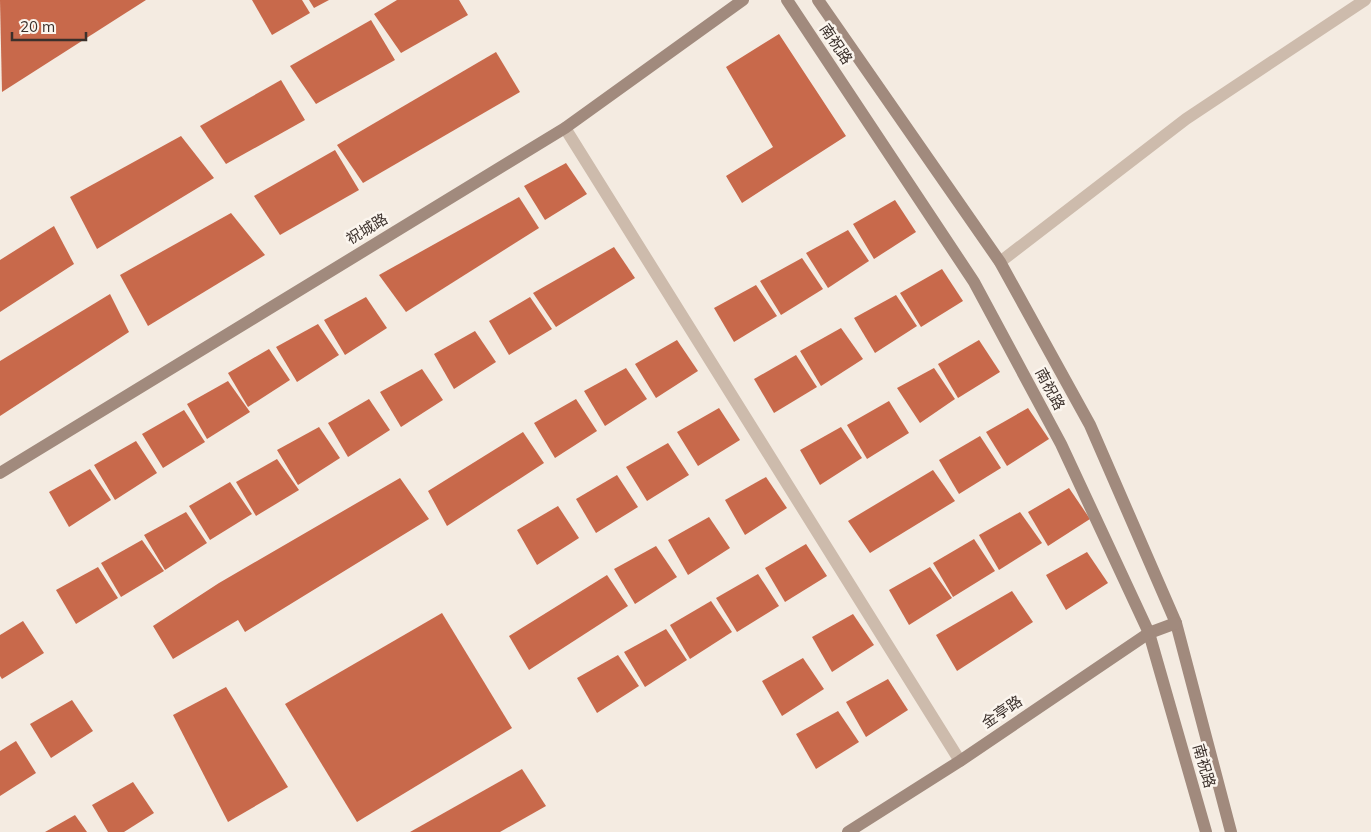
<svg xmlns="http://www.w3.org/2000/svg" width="1371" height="832" font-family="Mulish,'Noto Sans SC',sans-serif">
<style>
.building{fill:#c8694b}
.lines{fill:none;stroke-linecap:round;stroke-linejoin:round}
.street{stroke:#cdbbac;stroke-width:12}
.secondary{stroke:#a18a7d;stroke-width:12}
.labels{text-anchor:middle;stroke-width:5;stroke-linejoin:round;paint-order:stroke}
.street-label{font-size:15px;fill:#3b302b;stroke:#fbf5ee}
</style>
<rect width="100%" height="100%" fill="#f4ebe1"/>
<g class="building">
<polygon points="0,0 146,0 2,92"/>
<polygon points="252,0 302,0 310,13 272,35"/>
<polygon points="309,0 329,0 314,8"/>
<polygon points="397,0 459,0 468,15 401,53 374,14"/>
<polygon points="371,20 395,60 316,104 290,66"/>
<polygon points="779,34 846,136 742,203 726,176 773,147 726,67"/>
<polygon points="496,52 520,92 363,183 337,145"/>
<polygon points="281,80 305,120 226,164 200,126"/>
<polygon points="181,136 214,178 97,249 70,197"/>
<polygon points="335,150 359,190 280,235 254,196"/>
<polygon points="566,163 587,194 545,220 524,186"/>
<polygon points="519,197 539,228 406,312 379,275"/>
<polygon points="895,200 916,232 874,259 853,224"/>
<polygon points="231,213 265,255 148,326 120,275"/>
<polygon points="54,226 74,264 0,312 0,260"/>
<polygon points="848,230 869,261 828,288 806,253"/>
<polygon points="614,247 635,278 556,327 533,293"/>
<polygon points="802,258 823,289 781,315 760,281"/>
<polygon points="942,269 963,301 921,327 900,293"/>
<polygon points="756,285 777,316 734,342 714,308"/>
<polygon points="110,294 129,332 0,416 0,361"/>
<polygon points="896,295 917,326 875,353 854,318"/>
<polygon points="366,297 387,328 345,355 324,320"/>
<polygon points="530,297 552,329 509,355 489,321"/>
<polygon points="318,324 339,355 297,382 276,347"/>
<polygon points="841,328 863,359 821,386 800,351"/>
<polygon points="475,331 496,362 454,389 434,354"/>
<polygon points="677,340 698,371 656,398 635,364"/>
<polygon points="979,340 1000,372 958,398 938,364"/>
<polygon points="269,349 290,380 248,407 228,373"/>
<polygon points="796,355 817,387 774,413 754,379"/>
<polygon points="626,368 647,399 605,426 584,391"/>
<polygon points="934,368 955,399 920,423 897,388"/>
<polygon points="422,369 443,400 401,427 380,392"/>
<polygon points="228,381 250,412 207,439 187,404"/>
<polygon points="369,399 390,430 348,457 328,423"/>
<polygon points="576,399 597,431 555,458 534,423"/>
<polygon points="889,401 909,433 867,459 847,425"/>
<polygon points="719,408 740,440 698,466 677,432"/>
<polygon points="1028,408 1049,439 1007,466 986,432"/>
<polygon points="184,410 205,442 163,468 142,434"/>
<polygon points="319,427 340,458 298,485 277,450"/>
<polygon points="841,427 862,458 820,485 800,450"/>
<polygon points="523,432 544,463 447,526 428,491"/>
<polygon points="980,436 1001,468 959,494 939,460"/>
<polygon points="136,441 157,473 115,500 94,465"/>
<polygon points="668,443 689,475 647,501 626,467"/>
<polygon points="277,459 299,490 256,516 236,482"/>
<polygon points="90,469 111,500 69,527 49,492"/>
<polygon points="933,470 955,501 870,553 848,521"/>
<polygon points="617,475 638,507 596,533 576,499"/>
<polygon points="766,477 787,508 745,535 725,500"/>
<polygon points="400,478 429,519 245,632 238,620 173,659 153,626 219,583"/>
<polygon points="230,482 252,514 210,540 189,506"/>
<polygon points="1069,488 1090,519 1048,546 1028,512"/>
<polygon points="558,506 579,538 537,565 517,530"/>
<polygon points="186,512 207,543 165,570 144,535"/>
<polygon points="1020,512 1042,543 999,570 979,535"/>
<polygon points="709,517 730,548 688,575 668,540"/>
<polygon points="974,539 995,571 953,597 933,563"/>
<polygon points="142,540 164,571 121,597 101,563"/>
<polygon points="806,544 827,576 785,602 765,568"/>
<polygon points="656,546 677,577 635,604 614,569"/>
<polygon points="1087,552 1108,583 1066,610 1046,575"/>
<polygon points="98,567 118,598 76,624 56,590"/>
<polygon points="930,567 952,598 909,625 889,590"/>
<polygon points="758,574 779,606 737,632 716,598"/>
<polygon points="607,575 628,606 529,670 509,636"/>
<polygon points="1012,591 1033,622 957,671 936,635"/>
<polygon points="711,601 732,632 690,659 670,625"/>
<polygon points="442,613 512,728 357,822 285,704"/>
<polygon points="853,614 874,645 832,672 812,637"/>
<polygon points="23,621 44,653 2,679 0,676 0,635"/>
<polygon points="666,629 687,660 645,687 624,652"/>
<polygon points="618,655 639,686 597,713 577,678"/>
<polygon points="803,658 824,689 782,716 762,681"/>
<polygon points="888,679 908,710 866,737 846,702"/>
<polygon points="226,687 288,787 228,822 173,715"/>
<polygon points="72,700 93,731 51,758 30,724"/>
<polygon points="838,711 859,742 816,769 796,734"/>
<polygon points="16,741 36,773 0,796 0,751"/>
<polygon points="522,769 546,806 500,832 410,832"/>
<polygon points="133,782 154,813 124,832 108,832 92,805"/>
<polygon points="75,815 87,832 45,832"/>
</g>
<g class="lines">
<g class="street">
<polyline points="565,128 960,761"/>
<polyline points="1000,262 1186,119 1365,0"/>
</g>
<g class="secondary">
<polyline points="787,0 974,282 1061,444 1149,633 1206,832"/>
<polyline points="818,0 1000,262 1090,425 1176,623 1231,832"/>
<polyline points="0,473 565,128 743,0"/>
<polyline points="848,832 960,761 1149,633 1176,623"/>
</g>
</g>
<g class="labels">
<g class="street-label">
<text transform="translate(836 44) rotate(56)" y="5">南祝路</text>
<text transform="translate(367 229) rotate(-31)" y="5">祝城路</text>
<text transform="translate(1050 389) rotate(62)" y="5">南祝路</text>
<text transform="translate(1002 712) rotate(-34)" y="5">金亭路</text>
<text transform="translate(1204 766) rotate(74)" y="5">南祝路</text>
</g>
</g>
<path d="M12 32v8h74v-8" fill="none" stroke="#3b302b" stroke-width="2.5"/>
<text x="20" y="32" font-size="15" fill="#3b302b" stroke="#fbf5ee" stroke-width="4" paint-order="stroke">20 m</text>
</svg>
